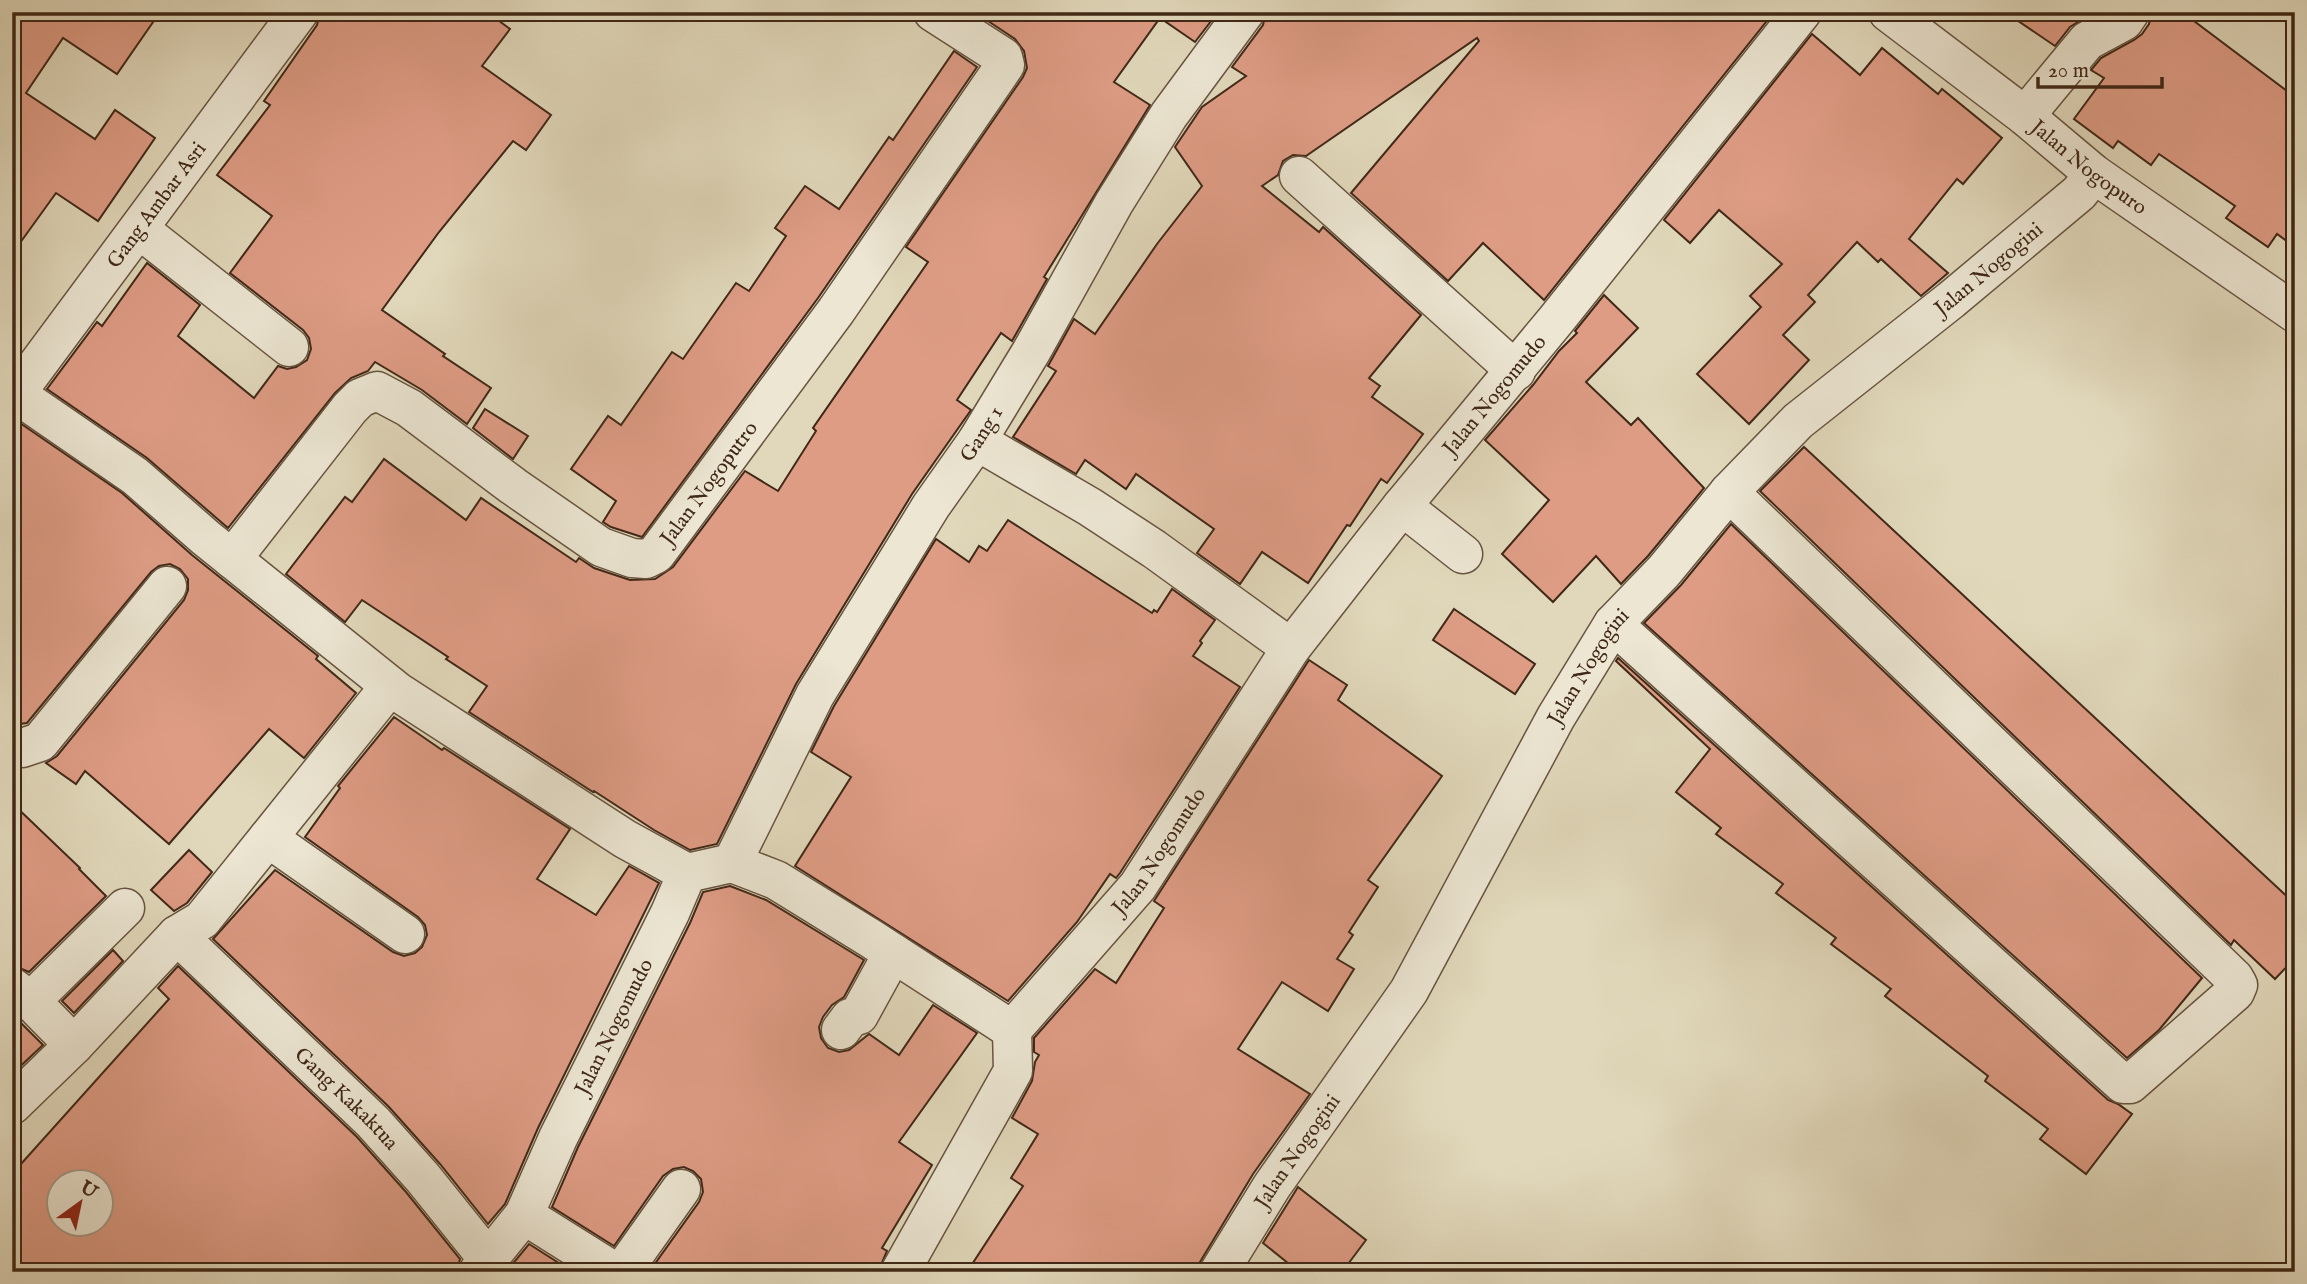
<svg xmlns="http://www.w3.org/2000/svg" width="2307" height="1284" font-family="'IM FELL English',serif">
<style>
.building{fill:#de9c85;stroke:#402817;stroke-width:2;fill-rule:evenodd}
.lines{fill:none;stroke-linecap:round;stroke-linejoin:round}
.minor-casing{stroke:#685440;stroke-width:41}
.minor{stroke:#ece6d3;stroke-width:38}
.labels{text-anchor:middle;stroke-width:5;stroke-linejoin:round;paint-order:stroke}
.street-label{font-size:21px;fill:#402817;stroke:#ece6d3}
</style>
<rect width="100%" height="100%" fill="#e1d8bb"/>
<filter id="stains"><feTurbulence type="fractalNoise" baseFrequency=".00286" numOctaves="4"/><feColorMatrix values="0 0 0 0 .2 0 0 0 0 .09 0 0 0 0 .02 0 0 0 .5 -.17"/></filter>
<radialGradient id="worn" r=".72"><stop offset=".6" stop-color="#630" stop-opacity="0"/><stop offset="1" stop-color="#630" stop-opacity=".3"/></radialGradient>
<g class="building">
<polygon points="12,12 160,12 117,74 63,38 26,93 95,139 115,110 155,138 98,221 56,193 12,254"/>
<polygon points="320,12 487,12 510,29 482,66 551,115 526,150 513,141 439,232 382,310 445,354 443,356 491,388 467,424 422,390 375,362 368,371 351,378 335,393 228,528 147,458 47,389 97,322 102,326 147,263 200,305 178,336 254,398 278,366 287,369 296,367 307,360 311,349 309,338 303,330 230,273 272,216 217,175 270,105 264,101 317,25"/>
<polygon points="981,12 1218,12 1195,42 1160,18 1114,82 1150,105 1044,277 1047,279 1012,341 1001,333 957,400 971,410 912,494 796,684 717,844 690,850 654,830 594,791 593,792 469,712 487,686 446,659 448,657 362,600 345,622 286,574 345,497 352,502 384,459 466,520 481,498 576,562 579,558 594,568 630,580 655,579 673,567 745,471 778,491 816,431 813,428 928,262 906,247 1023,77 1027,68 1024,51 1015,39 979,15"/>
<polygon points="1266,12 1774,12 1544,300 1483,243 1448,281 1351,193 1479,41 1477,38 1306,156 1293,155 1283,161 1278,175 1262,186 1319,232 1323,227 1421,315 1369,378 1380,386 1372,397 1423,434 1387,483 1381,479 1350,526 1347,525 1308,583 1262,552 1240,584 1197,553 1214,529 1136,474 1126,489 1085,460 1076,474 1013,437 1056,371 1048,366 1074,319 1095,334 1157,244 1202,186 1175,147 1202,107 1246,76 1232,67 1263,25"/>
<polygon points="2005,12 2094,12 2070,27 2055,46"/>
<polygon points="2152,12 2182,12 2295,97 2295,247 2277,234 2268,247 2226,218 2235,206 2159,154 2151,165 2118,141 2113,148 2074,119 2104,78 2091,70 2101,58 2134,40 2142,34 2149,24"/>
<polygon points="1812,34 1860,75 1882,48 1938,94 1942,89 2002,138 1963,184 1957,179 1909,239 1948,273 1921,296 1881,259 1878,262 1857,242 1808,295 1815,302 1783,335 1809,360 1749,424 1697,374 1761,307 1750,296 1782,264 1719,210 1690,243 1664,220"/>
<polygon points="954,51 977,67 818,298 642,537 611,527 603,522 616,501 571,469 608,416 621,425 672,352 683,359 736,283 749,291 786,236 775,228 805,186 839,209 889,137 893,140"/>
<polygon points="1604,295 1638,328 1586,382 1631,425 1638,418 1704,488 1648,556 1621,584 1596,556 1553,602 1502,554 1549,500 1485,440 1533,385 1559,351 1577,333 1575,331"/>
<polygon points="485,409 528,436 513,459 473,428"/>
<polygon points="17,421 122,493 192,555 318,656 316,659 356,693 304,758 269,729 169,844 85,771 76,784 46,763 57,756 184,600 188,590 188,579 180,569 170,564 159,566 151,572 27,723 12,725 12,428"/>
<polygon points="1804,447 2295,904 2295,958 2275,979 2234,940 2231,945 1760,491"/>
<polygon points="1008,520 1152,613 1154,610 1157,612 1172,589 1215,620 1200,641 1202,643 1193,656 1240,687 1120,873 1116,878 1110,874 1077,922 1008,1001 795,866 851,777 811,752 834,706 936,539 969,562 979,546 987,551"/>
<polygon points="1731,524 2202,978 2159,1030 2127,1058 1644,623 1681,585"/>
<polygon points="1454,609 1535,664 1515,694 1433,640"/>
<polygon points="1618,658 2108,1100 2118,1104 2132,1114 2086,1174 2040,1139 2048,1129 1985,1081 1988,1076 1885,996 1891,989 1831,944 1836,938 1776,893 1783,884 1716,834 1721,828 1676,792 1710,749 1616,661"/>
<polygon points="1309,660 1347,685 1338,700 1442,776 1368,880 1378,887 1349,932 1353,935 1337,959 1354,969 1328,1011 1282,982 1238,1049 1310,1094 1253,1174 1194,1272 967,1272 1023,1186 1011,1178 1038,1134 1012,1118 1032,1081 1035,1062 1039,1055 1034,1052 1034,1038 1095,969 1116,983 1164,908 1154,901"/>
<polygon points="394,717 442,750 444,748 570,829 537,879 596,915 629,866 659,883 538,1128 505,1204 488,1224 440,1164 389,1107 213,939 275,870 393,952 404,956 415,953 422,947 427,935 425,925 418,917 305,837 340,788 338,786"/>
<polygon points="12,803 80,868 79,869 106,896 29,972 12,965"/>
<polygon points="189,850 212,872 187,903 174,911 151,890"/>
<polygon points="730,886 766,900 864,960 844,997 832,1005 823,1017 819,1027 821,1038 828,1048 839,1052 849,1050 869,1034 899,1055 933,1005 977,1033 899,1142 932,1165 882,1248 887,1251 878,1272 649,1272 699,1202 703,1192 701,1179 693,1171 684,1167 673,1169 663,1176 614,1246 552,1207 578,1147 690,923 703,892"/>
<polygon points="113,950 123,961 74,1013 62,1001"/>
<path d="M178,966L357,1137L406,1192L460,1259L457,1272H12V1174L169,999L158,988ZM60,1182H102V1224H60Z"/>
<polygon points="12,1014 43,1045 12,1074"/>
<polygon points="1298,1187 1366,1240 1342,1272 1299,1272 1263,1243"/>
<polygon points="529,1244 573,1272 506,1272"/>
</g>
<g class="lines">
<defs>
<g id="minor">
<path id="s1" d="M1888,12L2025,116L2094,174L2295,313"/>
<polyline points="2025,116 2087,41 2124,21 2130,12"/>
<polyline points="1299,176 1516,371"/>
<polyline points="139,229 289,347"/>
<polyline points="16,394 135,476 206,538 398,692 625,839 687,873"/>
<path id="s2" d="M12,399L299,12"/>
<polyline points="977,441 1090,507 1154,549 1291,648"/>
<polyline points="1402,506 1463,554"/>
<path id="s3" d="M232,559L350,408L360,398L377,391L409,408L513,486L601,547L632,558L646,559L656,554L836,311L1005,65L1003,57L933,12"/>
<polyline points="1613,624 2123,1084 2130,1084 2235,992 2238,985 2234,978 1729,492"/>
<path id="s4" d="M390,686L202,920L177,935L373,1122L423,1178L488,1259"/>
<polyline points="12,746 22,748 40,742 167,586"/>
<polyline points="268,838 405,934"/>
<path id="s5" d="M732,863L815,695L931,506L977,441L1031,352L1114,203L1169,115L1245,12"/>
<polyline points="12,987 31,1001 74,1045 12,1105"/>
<polyline points="31,1001 125,908"/>
<polyline points="841,1030 850,1018 859,1015 893,953"/>
<polyline points="74,1045 177,935"/>
<polyline points="524,1215 615,1272"/>
<path id="s6" d="M478,1272L524,1215L558,1138L670,913L687,873L732,863L776,880L870,938L1012,1030L1138,886L1291,648L1402,506L1556,320L1802,12"/>
<polyline points="622,1272 681,1189"/>
<polyline points="900,1272 1013,1071 1012,1030"/>
<path id="s7" d="M1219,1272L1272,1186L1409,991L1556,717L1613,624L1664,571L1729,492L1798,421L1951,300L2079,193L2094,174"/>
</g>
</defs>
<use href="#minor" class="minor-casing"/>
<use href="#minor" class="minor"/>
</g>
<g class="labels">
<g class="street-label">
<text dy="7" stroke="none"><textPath href="#s1" startOffset="254">Jalan Nogopuro</textPath></text>
<text dy="7" stroke="none"><textPath href="#s2" startOffset="242">Gang Ambar Asri</textPath></text>
<text dy="7" stroke="none"><textPath href="#s7" startOffset="1278">Jalan Nogogini</textPath></text>
<text dy="7" stroke="none"><textPath href="#s6" startOffset="1624">Jalan Nogomudo</textPath></text>
<text dy="7" stroke="none"><textPath href="#s5" startOffset="497">Gang 1</textPath></text>
<text dy="7" stroke="none"><textPath href="#s3" startOffset="644">Jalan Nogoputro</textPath></text>
<text dy="7" stroke="none"><textPath href="#s7" startOffset="710">Jalan Nogogini</textPath></text>
<text dy="7" stroke="none"><textPath href="#s6" startOffset="1057">Jalan Nogomudo</textPath></text>
<text dy="7" stroke="none"><textPath href="#s6" startOffset="282">Jalan Nogomudo</textPath></text>
<text dy="7" stroke="none"><textPath href="#s4" startOffset="565">Gang Kakaktua</textPath></text>
<text dy="7" stroke="none"><textPath href="#s7" startOffset="144">Jalan Nogogini</textPath></text>
</g>
</g>
<rect width="2307" height="1284" fill="none" stroke="#e1d8bb" stroke-width="42"/>
<rect x="14" y="14" width="2279" height="1256" fill="none" stroke="#402817" stroke-width="3.5"/>
<rect x="21" y="21" width="2265" height="1242" fill="none" stroke="#402817" stroke-width="2"/>
<g transform="translate(80 1203) rotate(33)"><circle r="33" fill="#ece6d3" stroke="#a79a88" stroke-width="2"/>
<path d="M0-5L12 26L0 18L-12 26Z" fill="#8f2418"/>
<text y="-10" font-size="19" font-weight="bold" text-anchor="middle" fill="#402817">U</text>
</g>
<path d="M2038 77v10h124v-10" fill="none" stroke="#402817" stroke-width="3.5"/>
<text x="2048" y="77" font-size="21" fill="#402817" stroke="#ece6d3" stroke-width="5" paint-order="stroke">20 m</text>
<rect width="100%" height="100%" filter="url(#stains)"/>
<rect width="100%" height="100%" fill="url(#worn)"/>
</svg>
